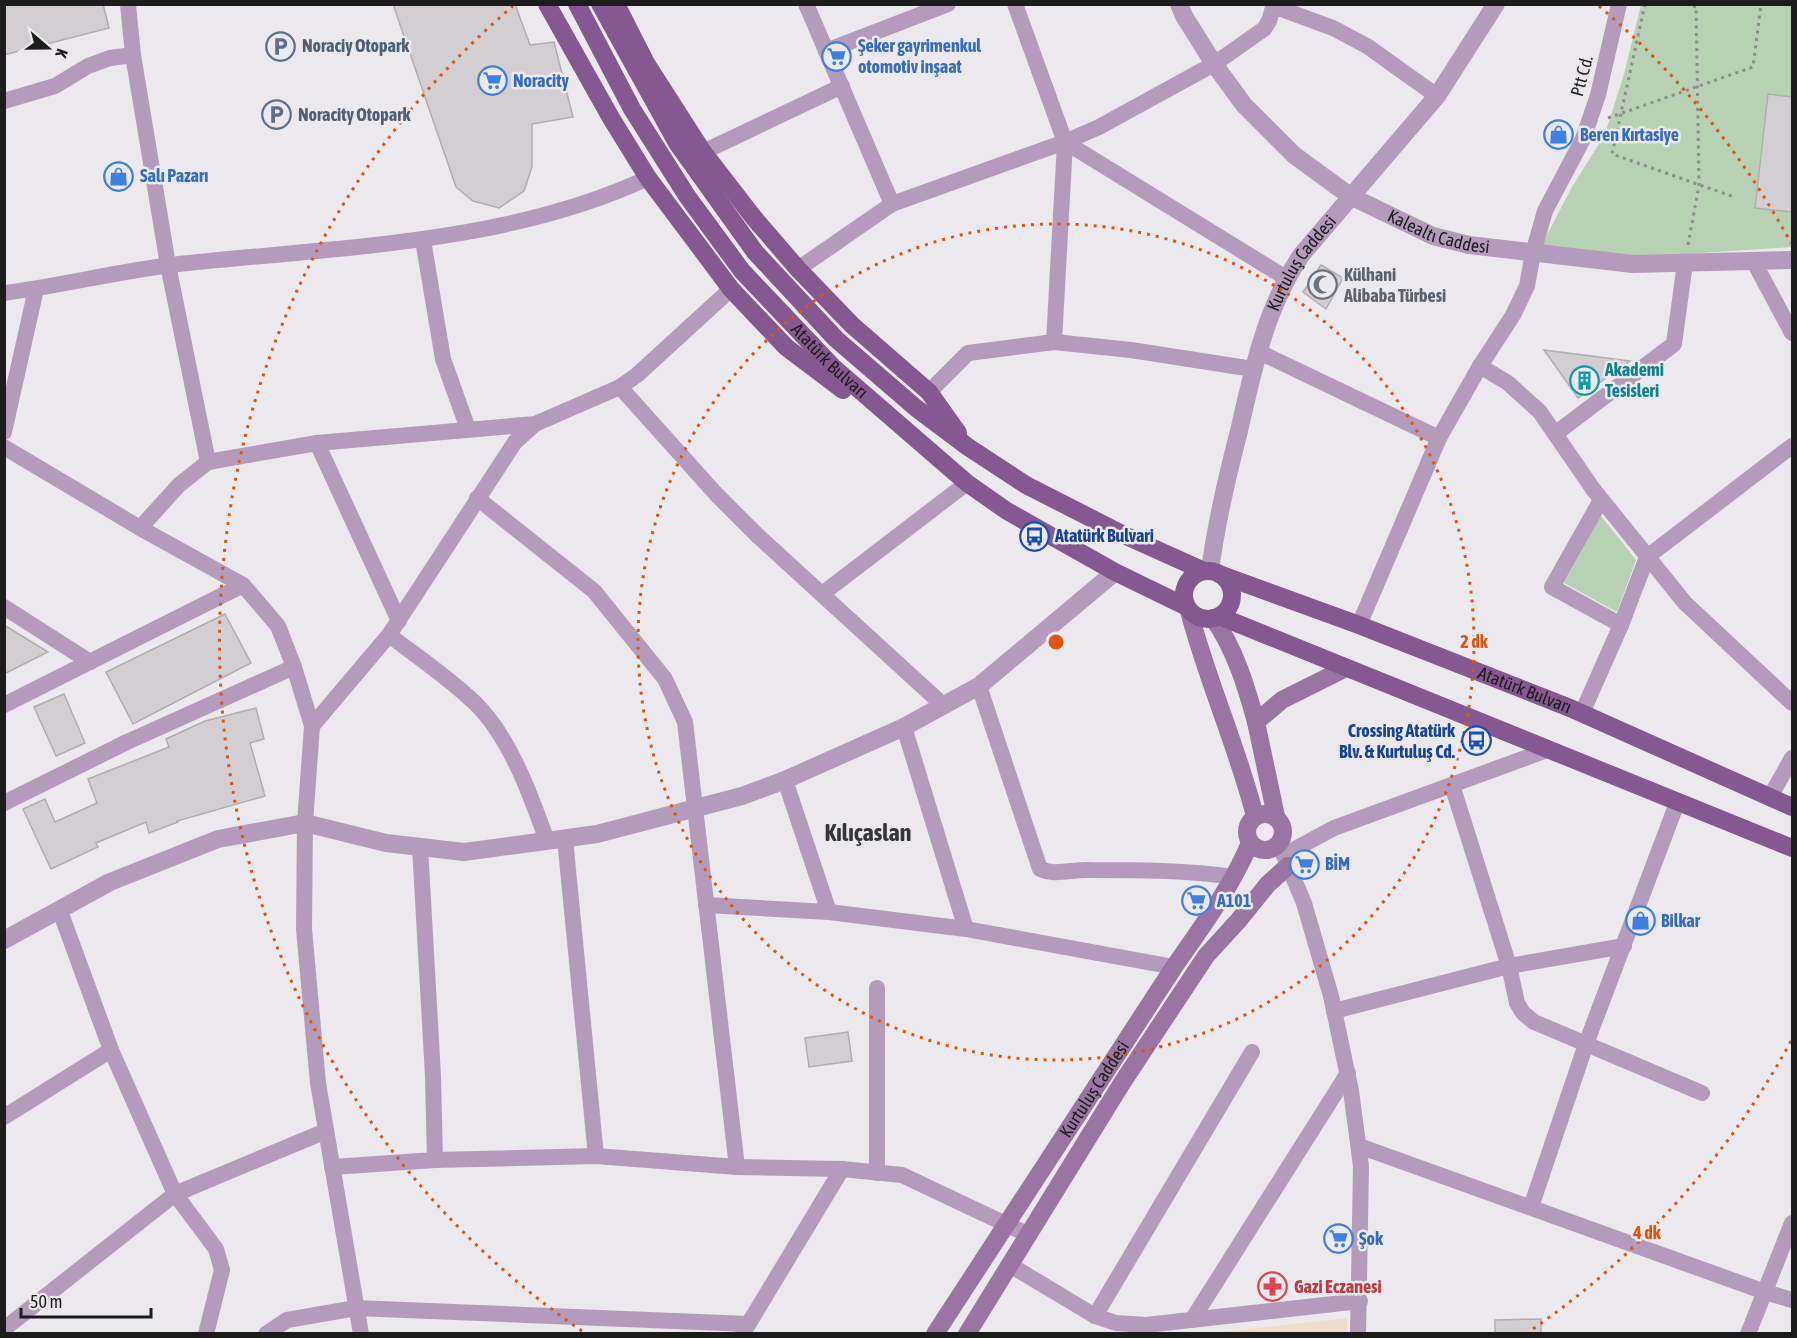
<svg xmlns="http://www.w3.org/2000/svg" width="1797" height="1338" font-family="'Asap Condensed',sans-serif">
<style>
.education{fill:#efddcc}
.green{fill:#b8d0b3}
.building{fill:#d2ced1;stroke:#b1adb0;stroke-width:1.5}
.lines{fill:none;stroke-linecap:round;stroke-linejoin:round}
.path{stroke:#8e8d90;stroke-width:3;stroke-dasharray:3 4.5;stroke-linecap:butt}
.minor{stroke:#b59bbb;stroke-width:16}
.tertiary{stroke:#b59bbb;stroke-width:18}
.secondary{stroke:#9a74a3;stroke-width:18}
.primary{stroke:#865891;stroke-width:18}
.ring{fill:none;stroke:#de560d;stroke-width:3;stroke-dasharray:3 6}
.labels{text-anchor:middle;stroke-width:5;stroke-linejoin:round;paint-order:stroke}
.service-label{font-size:18px;font-weight:bold;fill:#4e5e75;stroke:#ebe9ee;text-anchor:start}
.shop-label{font-size:18px;font-weight:bold;fill:#366cbe;stroke:#ebe9ee;text-anchor:start}
.street-label{font-size:18px;fill:#1c1c1d;stroke:#ebe9ee}
.worship-label{font-size:18px;font-weight:bold;fill:#5b616d;stroke:#ebe9ee;text-anchor:start}
.culture-label{font-size:18px;font-weight:bold;fill:#0d838f;stroke:#ebe9ee;text-anchor:start}
.transit-label{font-size:18px;font-weight:bold;fill:#164399;stroke:#ebe9ee;text-anchor:start}
.health-label{font-size:18px;font-weight:bold;fill:#be3a42;stroke:#ebe9ee;text-anchor:start}
.district-label{font-size:24px;font-weight:bold;fill:#363539;stroke:#ebe9ee}
.centre{fill:#de560d;stroke:#ebe9ee;stroke-width:3}
.ring-label{font-size:18px;text-anchor:middle;font-weight:bold;fill:#de560d;stroke:#ebe9ee;stroke-width:5;stroke-linejoin:round;paint-order:stroke}
</style>
<rect width="100%" height="100%" fill="#ebe9ee"/>
<polygon class="education" points="1347,1318 1347,1333 1212,1333"/>
<g class="green">
<polygon points="1641,5 1792,5 1792,247 1643,257 1540,248 1572,187 1605,134 1624,74"/>
<polygon points="1601,516 1636,560 1617,612 1564,583"/>
</g>
<g class="building">
<polygon points="4,4 103,4 109,28 4,55"/>
<polygon points="393,4 515,4 530,45 554,42 573,117 532,124 532,167 524,191 499,208 473,201 456,187"/>
<polygon points="1768,94 1792,97 1792,212 1755,208"/>
<polygon points="1321,265 1343,278 1326,309 1303,292"/>
<polygon points="1544,350 1630,361 1578,398"/>
<polygon points="225,614 251,663 133,724 106,672"/>
<polygon points="4,625 48,652 4,674"/>
<polygon points="64,694 85,743 56,756 34,707"/>
<polygon points="256,708 264,739 250,743 265,796 177,821 178,822 149,833 146,822 96,843 98,847 51,869 23,809 45,799 55,822 97,803 88,779 169,747 166,739 205,721"/>
<polygon points="848,1032 852,1061 809,1067 805,1038"/>
<polygon points="1541,1319 1541,1334 1495,1334 1495,1320"/>
</g>
<g class="lines">
<g class="path">
<polyline points="1645,4 1612,154 1734,197"/>
<polyline points="1686,4 1696,7"/>
<polyline points="1608,118 1753,67 1761,4"/>
<polyline points="1688,245 1699,185 1696,4"/>
</g>
<g class="minor">
<polyline points="128,4 133,55 168,265 208,462"/>
<polyline points="806,4 892,204"/>
<polyline points="1015,4 1065,142 1054,342"/>
<polyline points="1273,6 1333,28 1367,46 1437,96"/>
<polyline points="826,51 948,4"/>
<polyline points="4,101 55,86 88,66 110,58 133,55"/>
<polyline points="1065,142 1286,278"/>
<polyline points="703,152 842,86"/>
<polyline points="423,240 443,359 468,429"/>
<polyline points="1754,262 1792,333"/>
<polyline points="798,269 892,204 1065,142 1099,127 1214,64 1264,29 1269,21 1274,4"/>
<path d="M4,293C60,286 115,272 171,265C329,247 502,246 648,178"/>
<polyline points="1259,352 1439,438"/>
<polyline points="1480,366 1508,383 1540,412 1593,489 1685,603 1792,703"/>
<polyline points="620,387 716,494 758,536 943,705"/>
<polyline points="929,392 968,353 1054,342 1131,350 1253,369"/>
<polyline points="4,432 36,289"/>
<polyline points="1555,434 1674,344 1685,263"/>
<polyline points="317,443 399,621"/>
<polyline points="4,447 140,528 243,585 278,626 294,667 312,726 305,823 304,929 318,1083 361,1334"/>
<polyline points="477,498 594,591 665,679 685,722 737,1167"/>
<polyline points="1601,500 1552,587 1621,625"/>
<polyline points="140,528 179,485 208,462 317,443 535,424"/>
<polyline points="822,594 967,483"/>
<polyline points="4,607 90,662"/>
<polyline points="1359,625 1439,438 1480,366 1513,315 1527,286 1533,253 1545,211 1583,139 1598,95 1619,4"/>
<path d="M389,635C418,657 449,678 475,703C510,737 531,796 547,841"/>
<path d="M979,686L1040,869C1055,876 1073,869 1090,870C1138,870 1186,870 1234,877"/>
<polyline points="4,705 243,585"/>
<polyline points="1582,713 1621,625 1647,557 1792,446"/>
<polyline points="312,726 389,635 515,442 535,424 620,387 637,375 731,289"/>
<polyline points="904,727 966,929"/>
<polyline points="785,780 829,912"/>
<polyline points="1452,785 1509,966 1517,1003 1523,1013 1534,1022 1702,1093"/>
<polyline points="1770,797 1792,758"/>
<polyline points="4,803 127,742 294,667"/>
<polyline points="565,839 596,1156"/>
<polyline points="1279,844 1304,903 1331,996 1351,1091 1361,1166 1358,1334"/>
<polyline points="420,847 433,1076 435,1160"/>
<polyline points="1284,855 1334,828 1547,750"/>
<polyline points="706,905 829,912 966,929 1174,967"/>
<polyline points="60,911 111,1050 175,1194 216,1249 222,1270 206,1334"/>
<polyline points="877,988 877,1173"/>
<polyline points="1334,1011 1509,966 1624,946"/>
<polyline points="4,1117 111,1050"/>
<polyline points="1359,1146 1765,1292 1792,1300"/>
<polyline points="332,1167 435,1160 596,1156 737,1167 842,1169 902,1175 1029,1235"/>
<polyline points="1531,1207 1586,1044 1677,803"/>
<polyline points="1010,1265 1095,1316 1116,1323 1146,1325 1360,1301"/>
<polyline points="1095,1316 1252,1052"/>
<polyline points="1192,1320 1348,1073"/>
<polyline points="4,1329 175,1194 326,1131"/>
<polyline points="743,1333 842,1169"/>
<polyline points="266,1334 287,1320 356,1308 748,1324"/>
<polyline points="1748,1334 1792,1223"/>
</g>
<g class="tertiary">
<path id="s1" d="M1179,4L1184,16L1214,64L1244,105L1294,155L1350,196L1433,236L1469,245L1633,264L1792,260"/>
<path id="s2" d="M1210,571C1216,523 1227,477 1239,431C1253,369 1266,307 1302,254L1437,96L1496,4"/>
<polyline points="4,940 110,882 218,839 305,823 386,843 464,852 597,834 742,796 785,780 904,727 979,686 1115,572"/>
</g>
<g class="secondary">
<path d="M1189,611C1207,680 1237,746 1255,816"/>
<path d="M1213,618C1235,649 1246,686 1256,722"/>
<circle cx="1265" cy="832" r="18"/>
<polyline points="1276,816 1256,722 1282,700 1346,668"/>
<path id="s3" d="M935,1334L1174,967C1201,928 1231,888 1250,843"/>
<polyline points="967,1334 1122,1083 1206,956 1238,921 1268,884 1288,866"/>
</g>
<g class="primary">
<polyline points="547,4 611,118 648,178 731,289 786,347 843,390"/>
<path id="s4" d="M577,4L632,109L687,196L742,271L833,367L967,483L1007,511L1115,572L1187,607"/>
<polyline points="600,4 677,143 755,252 836,339 916,408 968,447 1026,485 1124,535 1204,571"/>
<polyline points="616,4 646,63 703,152 754,218 798,269 852,325 929,392 958,433"/>
<circle cx="1208" cy="595" r="24"/>
<path id="s5" d="M1219,574L1359,625L1570,708L1792,807"/>
<polyline points="1219,616 1792,848"/>
</g>
</g>
<g class="ring">
<circle cx="1056" cy="642" r="418"/>
<path d="M1791 1041A836 836 0 0 1 1530 1331M582 1331A836 836 0 0 1 513 6M1599 6A836 836 0 0 1 1791 243"/>
</g>
<defs>
<symbol id="parking-ring" viewBox="-11 -11 22 22"><circle r="9.5" fill="#ebe9ee" stroke="#5c6f8a" stroke-width="1.5"/><path d="M-3.5-5.5H1a3.5 3.5 0 0 1 0 7H-1V5.5H-3.5ZM-1-3.4V-.6H.8a1.4 1.4 0 0 0 0-2.8Z" fill="#5c6f8a"/></symbol>
<symbol id="supermarket-ring" viewBox="-11 -11 22 22"><circle r="9.5" fill="#ebe9ee" stroke="#3f7fe0" stroke-width="1.5"/><path d="M-6-5.5h2.5l.6 2H6L4.5 2H-2.5L-4.4-4H-6ZM-1.5 3.2a1.3 1.3 0 1 0 .1 0ZM3 3.2a1.3 1.3 0 1 0 .1 0Z" fill="#3f7fe0"/></symbol>
<symbol id="shop-ring" viewBox="-11 -11 22 22"><circle r="9.5" fill="#ebe9ee" stroke="#3f7fe0" stroke-width="1.5"/><path d="M-5-2.5h2.3a2.7 3.5 0 0 1 5.4 0H5L5.5 6h-11ZM-1.5-2.5h3a1.5 2.3 0 0 0-3 0Z" fill="#3f7fe0"/></symbol>
<symbol id="mosque-ring" viewBox="-11 -11 22 22"><circle r="9.5" fill="#ebe9ee" stroke="#6b7280" stroke-width="1.5"/><path d="M3.5-4.9A6 6 0 1 0 3.5 4.9A5 5 0 1 1 3.5-4.9Z" fill="#6b7280"/></symbol>
<symbol id="building-ring" viewBox="-11 -11 22 22"><circle r="9.5" fill="#ebe9ee" stroke="#0f9aa8" stroke-width="1.5"/><path d="M-4-6H4V6H1V3H-1V6H-4ZM-2.5-4.3h1.7v1.8h-1.7ZM.8-4.3h1.7v1.8H.8ZM-2.5-1h1.7V.8h-1.7ZM.8-1h1.7V.8H.8Z" fill="#0f9aa8"/></symbol>
<symbol id="bus-ring" viewBox="-11 -11 22 22"><circle r="9.5" fill="#ebe9ee" stroke="#1a4fb4" stroke-width="1.5"/><path d="M-5-6H5V4H4V6H2V4H-2V6H-4V4H-5ZM-3.5-4V0h7V-4ZM-3.5 1.2v1.5H-2V1.2ZM2 1.2v1.5H3.5V1.2Z" fill="#1a4fb4"/></symbol>
<symbol id="pharmacy-ring" viewBox="-11 -11 22 22"><circle r="9.5" fill="#ebe9ee" stroke="#e0444e" stroke-width="1.5"/><path d="M-2-6h4v4h4v4h-4v4h-4v-4h-4v-4h4Z" fill="#e0444e"/></symbol>
</defs>
<g fill-rule="evenodd">
<use href="#parking-ring" x="264" y="30" width="33" height="33"/>
<use href="#supermarket-ring" x="820" y="40" width="33" height="33"/>
<use href="#supermarket-ring" x="476" y="64" width="33" height="33"/>
<use href="#parking-ring" x="260" y="98" width="33" height="33"/>
<use href="#shop-ring" x="1542" y="118" width="33" height="33"/>
<use href="#shop-ring" x="102" y="160" width="33" height="33"/>
<use href="#mosque-ring" x="1306" y="268" width="33" height="33"/>
<use href="#building-ring" x="1568" y="364" width="33" height="33"/>
<use href="#bus-ring" x="1018" y="520" width="33" height="33"/>
<use href="#bus-ring" x="1460" y="724" width="33" height="33"/>
<use href="#supermarket-ring" x="1288" y="848" width="33" height="33"/>
<use href="#supermarket-ring" x="1180" y="884" width="33" height="33"/>
<use href="#shop-ring" x="1624" y="904" width="33" height="33"/>
<use href="#supermarket-ring" x="1322" y="1222" width="33" height="33"/>
<use href="#pharmacy-ring" x="1256" y="1270" width="33" height="33"/>
</g>
<g class="labels">
<g class="service-label">
<text x="302" y="52">Noraciy Otopark</text>
<text x="298" y="121">Noracity Otopark</text>
</g>
<g class="shop-label">
<text x="858" y="52">Şeker gayrimenkul<tspan x="858" dy="21">otomotiv inşaat</tspan></text>
<text x="513" y="87">Noracity</text>
<text x="1580" y="141">Beren Kırtasiye</text>
<text x="140" y="182">Salı Pazarı</text>
<text x="1325" y="870">BİM</text>
<text x="1217" y="907">A101</text>
<text x="1661" y="927">Bilkar</text>
<text x="1359" y="1245">Şok</text>
</g>
<g class="street-label">
<text transform="translate(1582 76) rotate(-75)" y="6">Ptt Cd.</text>
<text dy="6" stroke="none"><textPath href="#s1" startOffset="357">Kalealtı Caddesi</textPath></text>
<text dy="6" stroke="none"><textPath href="#s2" startOffset="324">Kurtuluş Caddesi</textPath></text>
<text dy="6" stroke="none"><textPath href="#s4" startOffset="440">Atatürk Bulvarı</textPath></text>
<text dy="6" stroke="none"><textPath href="#s5" startOffset="327">Atatürk Bulvarı</textPath></text>
<text dy="6" stroke="none"><textPath href="#s3" startOffset="292">Kurtuluş Caddesi</textPath></text>
</g>
<g class="worship-label">
<text x="1344" y="281">Külhani<tspan x="1344" dy="21">Alibaba Türbesi</tspan></text>
</g>
<g class="culture-label">
<text x="1605" y="376">Akademi<tspan x="1605" dy="21">Tesisleri</tspan></text>
</g>
<g class="transit-label">
<text x="1055" y="542">Atatürk Bulvari</text>
<text x="1455" y="737" text-anchor="end">Crossing Atatürk<tspan x="1455" dy="21">Blv. &amp; Kurtuluş Cd.</tspan></text>
</g>
<g class="health-label">
<text x="1294" y="1293">Gazi Eczanesi</text>
</g>
<g class="district-label">
<text x="868" y="841">Kılıçaslan</text>
</g>
</g>
<circle cx="1056" cy="642" r="9" class="centre"/>
<g class="ring-label">
<text x="1474" y="648">2 dk</text>
<text x="1647" y="1239">4 dk</text>
</g>
<rect width="1797" height="1338" fill="none" stroke="#1c1c1d" stroke-width="12"/>
<g transform="translate(48 48) rotate(110)" stroke="#ebe9ee" stroke-width="4.5" paint-order="stroke">
<path d="M0-4.5L10 22L0 15L-10 22Z" fill="#1c1c1d"/>
<text y="-9" font-size="16" font-weight="bold" text-anchor="middle" fill="#1c1c1d">K</text>
</g>
<path d="M21 1308v9h130v-9" fill="none" stroke="#1c1c1d" stroke-width="3"/>
<text x="30" y="1308" font-size="18" fill="#1c1c1d" stroke="#ebe9ee" stroke-width="4.5" paint-order="stroke">50 m</text>
</svg>
